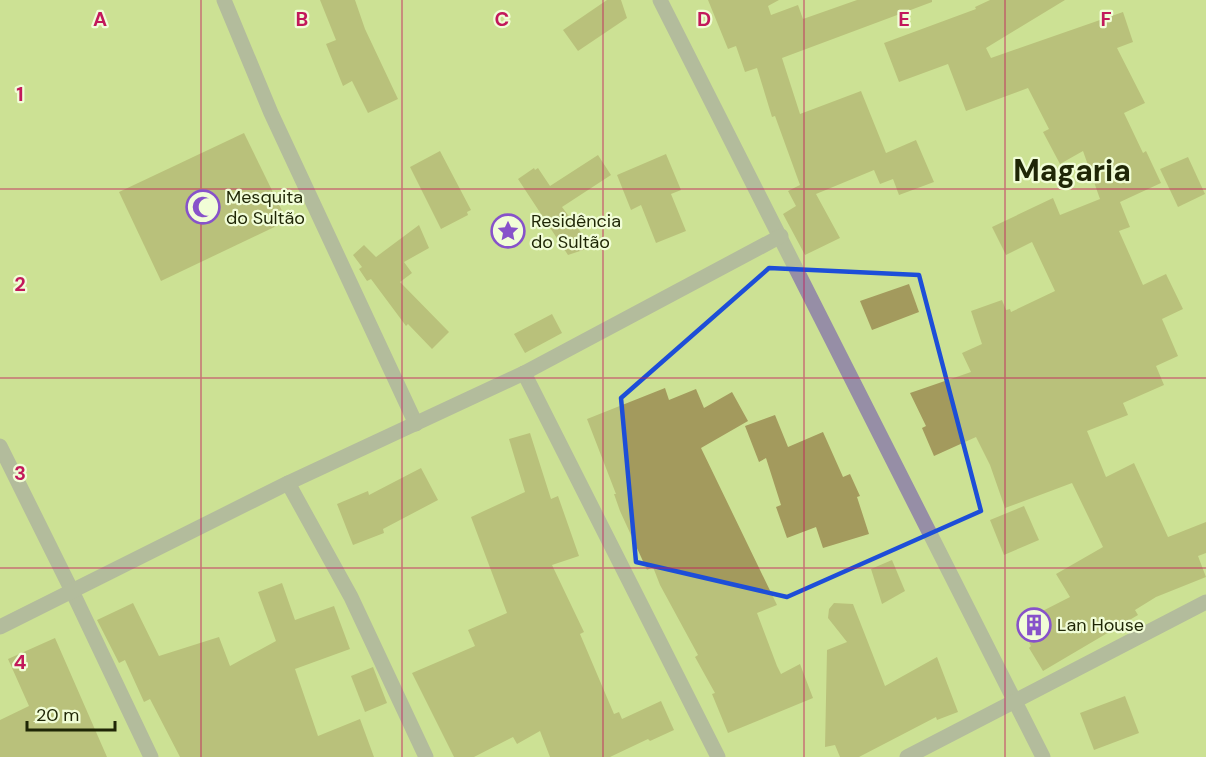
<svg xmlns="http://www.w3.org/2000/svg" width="1206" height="757" font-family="'DM Sans',sans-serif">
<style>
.building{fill:#a39a5d}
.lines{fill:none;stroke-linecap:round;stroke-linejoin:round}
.minor{stroke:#968ea6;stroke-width:15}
.marked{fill:none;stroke:#1d4ed8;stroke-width:4.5;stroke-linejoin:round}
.grid{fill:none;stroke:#c2185b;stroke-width:1.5;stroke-opacity:0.55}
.labels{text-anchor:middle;stroke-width:4.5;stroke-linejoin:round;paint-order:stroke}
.poi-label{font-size:18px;fill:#1f2606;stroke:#f1fdd7;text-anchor:start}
.town-label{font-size:30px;font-weight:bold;fill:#1f2606;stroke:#f1fdd7}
.grid-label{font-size:20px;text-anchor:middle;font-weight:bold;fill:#c2185b;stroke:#f1fdd7;stroke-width:4.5;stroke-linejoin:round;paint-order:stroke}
</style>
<rect width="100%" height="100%" fill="#cce194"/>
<g class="building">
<polygon points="320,0 355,0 365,29 398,99 368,113 352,81 343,86 326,44 336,40"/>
<polygon points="607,0 621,0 627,18 578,51 563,30"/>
<polygon points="708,0 779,0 768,6 771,15 798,5 803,19 857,0 932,0 932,2 782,58 800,114 861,91 886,153 916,140 934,182 899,195 893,179 880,184 874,170 816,194 840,238 805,255 783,214 796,206 788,191 800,185 775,116 772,117 757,68 745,72 736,46 728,49"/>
<polygon points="990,0 1065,0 986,48 991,58 1123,12 1133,42 1117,48 1145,103 1124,113 1143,153 1146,151 1161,183 1120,202 1130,227 1119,231 1143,285 1166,274 1183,309 1162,319 1178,356 1156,366 1164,385 1123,403 1128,415 1087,431 1106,477 1134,463 1168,537 1206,522 1206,553 1198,556 1206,577 1156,597 1135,610 1138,615 1043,671 1029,648 1031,646 1019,623 1070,597 1056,574 1103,547 1072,483 1005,508 990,465 976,437 934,456 922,428 926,426 910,393 971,372 962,353 982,344 971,311 1002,300 1006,310 1010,309 1011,312 1055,291 1032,242 1006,255 992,227 1053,198 1060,215 1100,199 1083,151 1060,164 1043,132 1049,129 1028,88 966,111 948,64 899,82 884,43 976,9 975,7"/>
<polygon points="244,133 287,221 161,281 119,192"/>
<polygon points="440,151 471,210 467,212 468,215 441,229 410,167"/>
<polygon points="666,154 681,190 671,194 686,231 656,243 641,205 631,210 617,175"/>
<polygon points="598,155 611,175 562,207 592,247 568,255 518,179 534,168 535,170 538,168 550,186"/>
<polygon points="1188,157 1205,194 1178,207 1160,169"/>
<polygon points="419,225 429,248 404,262 412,273 400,282 449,332 432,349 408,324 406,326 371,279 367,281 359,269 362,267 353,255 364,245 376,257"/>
<polygon points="909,284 919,312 872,330 860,301"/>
<polygon points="552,314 562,333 525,353 514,334"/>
<polygon points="665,388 669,400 696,389 704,408 732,392 748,421 701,448 777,605 757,613 777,666 781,674 800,664 813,698 728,733 712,694 715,693 695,657 698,655 660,585 653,567 647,570 620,511 614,494 616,494 587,419"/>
<polygon points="775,415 788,447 823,432 843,477 850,474 860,496 857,497 869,534 823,548 816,527 787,538 776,507 781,505 766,458 759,462 745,426"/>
<polygon points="530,433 551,499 558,496 579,556 552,565 584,632 580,634 614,714 619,712 622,719 661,701 674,730 650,741 648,739 610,757 550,757 540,731 517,744 513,737 474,757 454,757 412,673 475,646 468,630 507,613 471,517 525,492 509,439"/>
<polygon points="421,468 438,500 383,529 384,533 353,545 337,504 368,491 369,495"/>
<polygon points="1024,506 1039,540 1004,555 990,520"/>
<polygon points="892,560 905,591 882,604 871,569"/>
<polygon points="282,583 295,620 334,606 350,649 295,669 318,736 360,719 374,757 180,757 150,699 144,702 125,660 119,663 97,620 133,603 159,656 219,637 230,666 276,641 258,592"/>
<polygon points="834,603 853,604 885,686 937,657 958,712 937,720 936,717 859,757 840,757 835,745 825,747 827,650 847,642 828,618 829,609"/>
<polygon points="55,638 107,757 0,757 0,720 29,706 8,659"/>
<polygon points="373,667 387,703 365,712 351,676"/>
<polygon points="1125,696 1139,733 1094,750 1080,713"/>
</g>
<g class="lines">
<g class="minor">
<polyline points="224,0 271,113 416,424"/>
<polyline points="660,0 1043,757"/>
<polyline points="524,373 718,757"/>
<polyline points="0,446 72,591 151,757"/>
<polyline points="288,483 351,597 426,757"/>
<polyline points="0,627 288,483 524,373 781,236"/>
<polyline points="907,757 1206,602"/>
</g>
</g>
<path d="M0 0H1206V757H0ZM769,268L919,275L981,511L787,597L636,562L621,398Z" fill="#cce194" fill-opacity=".55" fill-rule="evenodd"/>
<path class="marked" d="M769,268L919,275L981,511L787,597L636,562L621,398Z"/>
<path class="grid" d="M201,0V757M402,0V757M603,0V757M804,0V757M1005,0V757M0,189H1206M0,378H1206M0,568H1206"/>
<defs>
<symbol id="mosque-ring" viewBox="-11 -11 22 22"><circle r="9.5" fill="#f1fdd7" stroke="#8752ca" stroke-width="1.5"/><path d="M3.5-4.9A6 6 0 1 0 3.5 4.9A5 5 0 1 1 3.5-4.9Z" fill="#8752ca"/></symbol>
<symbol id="sight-ring" viewBox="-11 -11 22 22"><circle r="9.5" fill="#f1fdd7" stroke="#8752ca" stroke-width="1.5"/><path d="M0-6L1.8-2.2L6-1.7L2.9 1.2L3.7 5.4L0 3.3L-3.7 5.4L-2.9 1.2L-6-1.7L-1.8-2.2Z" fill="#8752ca"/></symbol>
<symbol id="building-ring" viewBox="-11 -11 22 22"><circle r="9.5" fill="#f1fdd7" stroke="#8752ca" stroke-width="1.5"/><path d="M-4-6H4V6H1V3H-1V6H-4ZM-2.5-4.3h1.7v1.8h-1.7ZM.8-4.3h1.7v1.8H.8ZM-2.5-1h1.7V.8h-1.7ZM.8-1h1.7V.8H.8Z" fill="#8752ca"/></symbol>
</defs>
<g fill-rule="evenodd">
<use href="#mosque-ring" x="184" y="188" width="38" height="38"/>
<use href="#sight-ring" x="489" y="212" width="38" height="38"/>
<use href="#building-ring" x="1015" y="606" width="38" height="38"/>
</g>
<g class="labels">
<g class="poi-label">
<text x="226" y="203">Mesquita<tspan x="226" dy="21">do Sultão</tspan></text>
<text x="531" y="227">Residência<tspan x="531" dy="21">do Sultão</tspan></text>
<text x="1057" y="631">Lan House</text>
</g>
<g class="town-label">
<text x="1072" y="181">Magaria</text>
</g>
</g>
<g class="grid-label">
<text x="100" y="26">A</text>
<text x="302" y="26">B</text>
<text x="502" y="26">C</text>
<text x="704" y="26">D</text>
<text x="904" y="26">E</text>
<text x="1106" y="26">F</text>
<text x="20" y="101">1</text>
<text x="20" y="291">2</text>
<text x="20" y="480">3</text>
<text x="20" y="669">4</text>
</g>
<path d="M27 721v9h88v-9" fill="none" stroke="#1f2606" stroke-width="3"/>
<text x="36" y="721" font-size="18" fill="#1f2606" stroke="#f1fdd7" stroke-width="4.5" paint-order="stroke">20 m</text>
</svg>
